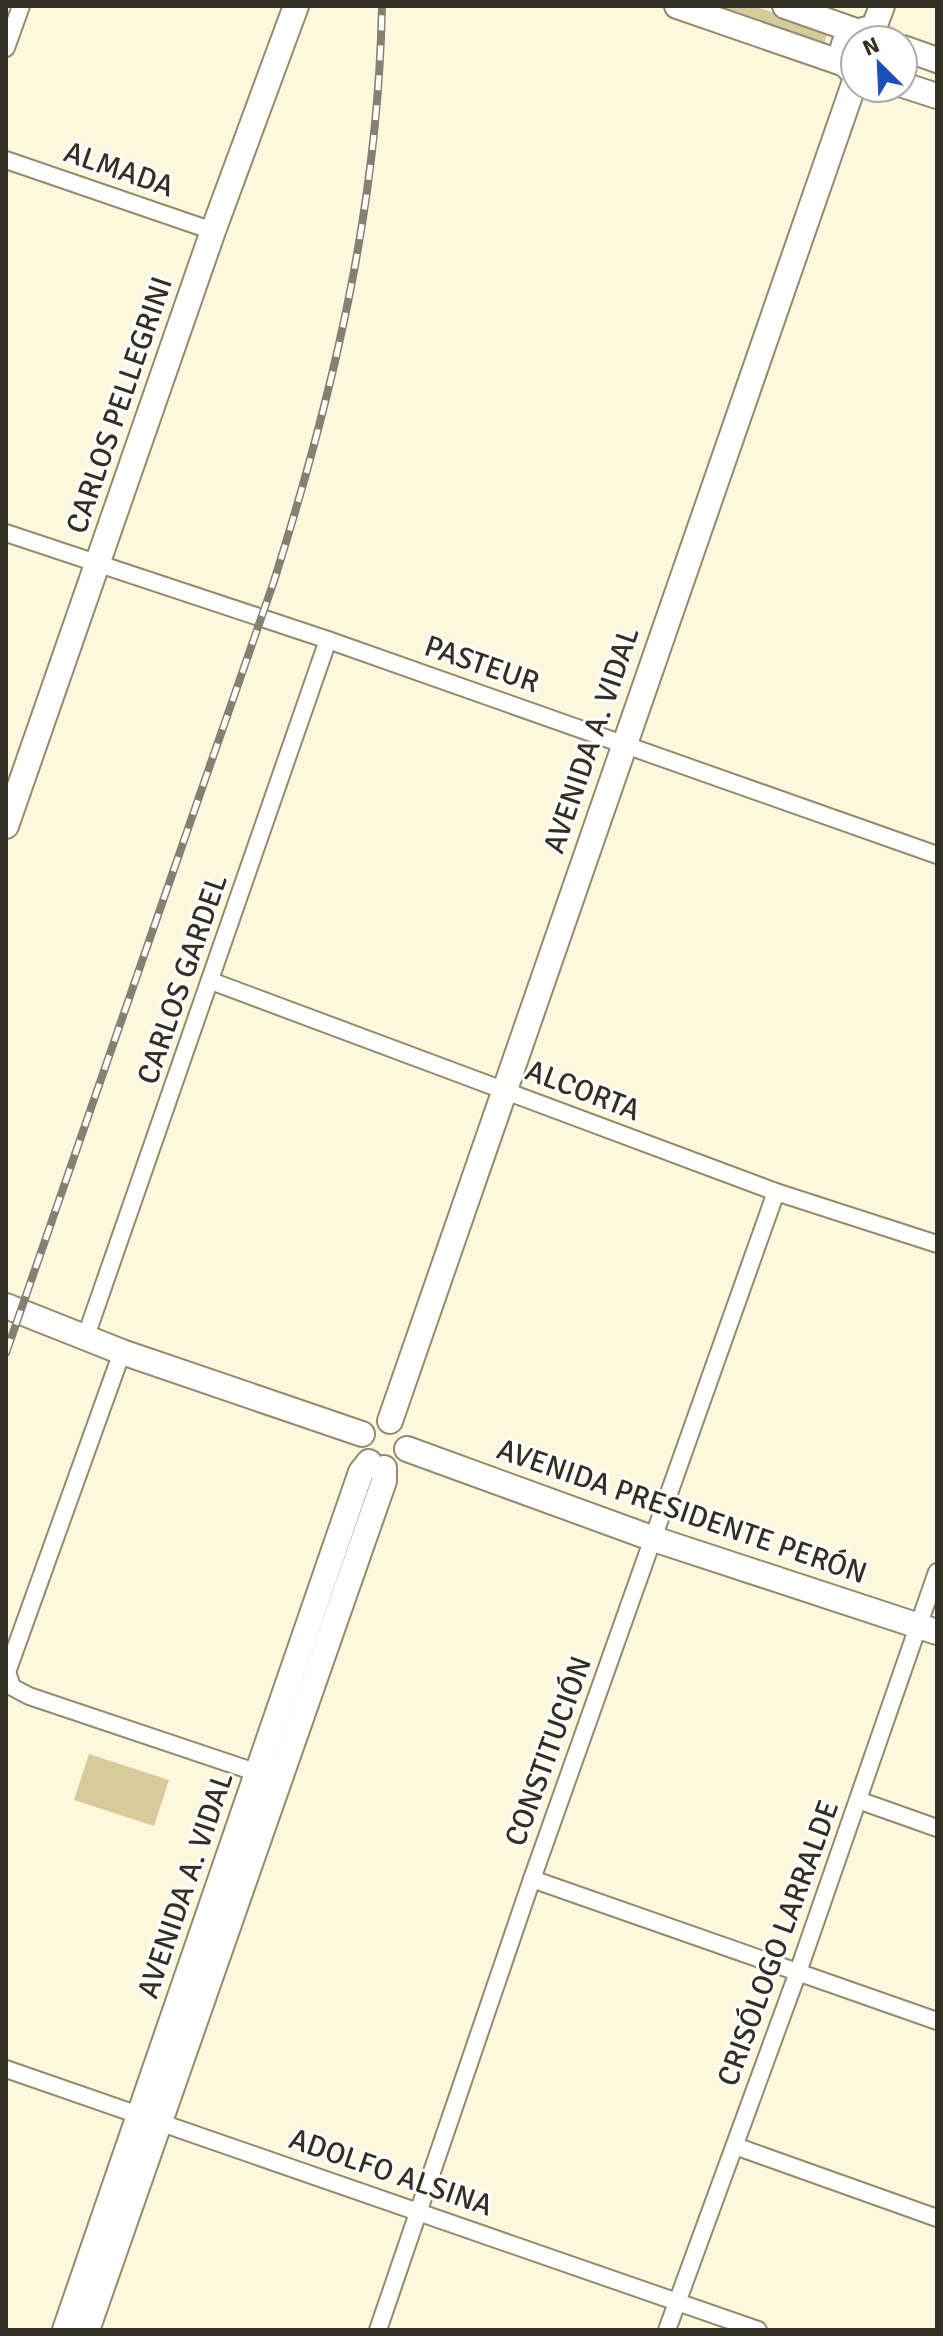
<svg xmlns="http://www.w3.org/2000/svg" width="943" height="2336" font-family="Signika,sans-serif">
<style>
.green{fill:#d7cb9c}
.lines{fill:none;stroke-linecap:round;stroke-linejoin:round}
.street-casing{stroke:#938b6d;stroke-width:20}
.secondary-casing{stroke:#938b6d;stroke-width:28}
.street{stroke:#fff;stroke-width:16}
.secondary{stroke:#fff;stroke-width:24}
.rail-casing{stroke:#85806f;stroke-width:8}
.rail{stroke:#fff;stroke-width:5;stroke-dasharray:15;stroke-linecap:butt}
.labels{text-anchor:middle;stroke-width:6;stroke-linejoin:round;paint-order:stroke}
.street-label{font-size:30px;fill:#322f23;stroke:#fff}
</style>
<rect width="100%" height="100%" fill="#fdf7dd"/>
<g class="green">
<polygon points="707,6 754,6 828,32 823,47"/>
<polygon points="89,1754 169,1780 154,1826 74,1800"/>
</g>
<g class="lines">
<defs>
<g id="street">
<polyline points="6,48 21,6"/>
<polyline points="6,160 213,231"/>
<polyline points="6,533 328,640 937,855"/>
<polyline points="211,981 776,1192 937,1244"/>
<polyline points="86,1336 328,640"/>
<polyline points="122,1352 7,1672 12,1687 29,1696 267,1776"/>
<polyline points="858,1800 937,1828"/>
<polyline points="532,1879 937,2021"/>
<polyline points="6,2069 758,2330"/>
<polyline points="735,2146 937,2218"/>
<polyline points="378,2330 532,1879 776,1192"/>
<polyline points="667,2330 798,1972 937,1572"/>
</g>
<g id="secondary">
<polyline points="677,6 845,64"/>
<polyline points="785,6 856,31"/>
<polyline points="873,30 882,6"/>
<polyline points="903,48 937,60"/>
<path d="M853,72C840,62 839,48 850,34L867,29L886,40"/>
<polyline points="903,85 937,96"/>
<polyline points="6,826 213,231 296,6"/>
<polyline points="6,1306 122,1352 362,1434"/>
<polyline points="390,1421 855,81"/>
<polyline points="407,1449 654,1539 937,1632"/>
<polyline points="65,2330 361,1472 369,1462"/>
<polyline points="87,2330 384,1481 384,1468"/>
</g>
</defs>
<use href="#street" class="street-casing"/>
<use href="#secondary" class="secondary-casing"/>
<use href="#street" class="street"/>
<use href="#secondary" class="secondary"/>
<defs>
<path id="rail" d="M6,1353L274,581C334,391 378,205 382,6"/>
</defs>
<use href="#rail" class="rail-casing"/>
<use href="#rail" class="rail"/>
</g>
<g class="labels">
<g class="street-label">
<text transform="translate(119 169) rotate(19)" y="10">ALMADA</text>
<text transform="translate(119 405) rotate(-71)" y="10">CARLOS PELLEGRINI</text>
<text transform="translate(482 664) rotate(19)" y="10">PASTEUR</text>
<text transform="translate(591 740) rotate(-71)" y="10">AVENIDA A. VIDAL</text>
<text transform="translate(182 979) rotate(-71)" y="10">CARLOS GARDEL</text>
<text transform="translate(583 1090) rotate(21)" y="10">ALCORTA</text>
<text transform="translate(682 1511) rotate(19)" y="10">AVENIDA PRESIDENTE PERÓN</text>
<text transform="translate(548 1751) rotate(-70)" y="10">CONSTITUCIÓN</text>
<text transform="translate(185 1885) rotate(-71)" y="10">AVENIDA A. VIDAL</text>
<text transform="translate(778 1943) rotate(-70)" y="10">CRISÓLOGO LARRALDE</text>
<text transform="translate(391 2172) rotate(19)" y="10">ADOLFO ALSINA</text>
</g>
</g>
<rect width="943" height="2336" fill="none" stroke="#322f23" stroke-width="16"/>
<g transform="translate(879 64) rotate(336)"><circle r="38" fill="#ffffff" stroke="#adaca7" stroke-width="2"/>
<path d="M0-6L14 30L0 20L-14 30Z" fill="#1a50bc"/>
<text y="-12" font-size="22" font-weight="bold" text-anchor="middle" fill="#322f23">N</text>
</g>
</svg>
